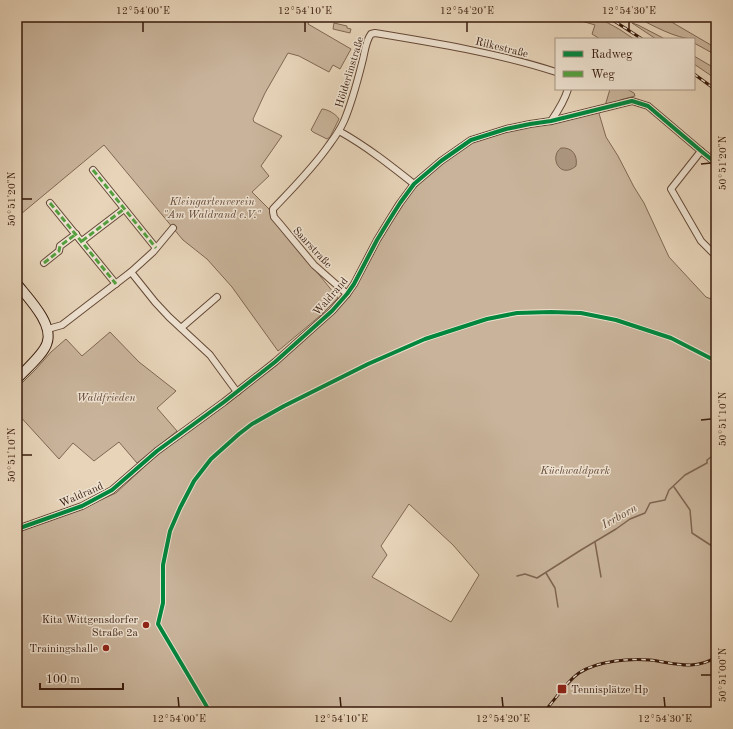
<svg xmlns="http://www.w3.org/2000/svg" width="733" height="729" font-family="'Old Standard TT',serif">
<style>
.green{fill:#c9b49b;stroke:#806753;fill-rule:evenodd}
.water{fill:#ac957e;stroke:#7e6450}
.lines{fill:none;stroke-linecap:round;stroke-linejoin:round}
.stream{stroke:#7e6450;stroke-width:1.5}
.street-casing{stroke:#644836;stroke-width:8}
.secondary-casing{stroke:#381a0b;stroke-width:11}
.street{stroke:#efe3d2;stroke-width:6}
.secondary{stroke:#efe3d2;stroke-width:9}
.rail-casing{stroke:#381a0b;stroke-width:3}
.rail{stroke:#efe3d2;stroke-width:1.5;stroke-dasharray:4.5;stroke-linecap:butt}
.quiet{stroke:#53a13e;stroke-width:3;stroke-dasharray:6 3;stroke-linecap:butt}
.cycleway-casing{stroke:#efe3d2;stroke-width:6}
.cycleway{stroke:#00873e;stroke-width:4}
.ticks{fill:none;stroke:#381a0b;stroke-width:1.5}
.poi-dot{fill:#8f2418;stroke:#efe3d2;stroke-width:1.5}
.labels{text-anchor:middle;stroke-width:3;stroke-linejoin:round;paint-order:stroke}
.street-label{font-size:11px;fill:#381a0b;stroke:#efe3d2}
.park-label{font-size:11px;font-style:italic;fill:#644836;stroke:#efe3d2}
.poi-label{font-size:11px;fill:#381a0b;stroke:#efe3d2;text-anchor:end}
.water-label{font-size:12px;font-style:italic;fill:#614533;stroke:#efe3d2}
.neatline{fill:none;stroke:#381a0b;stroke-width:1.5}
.ticks-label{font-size:10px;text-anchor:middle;fill:#381a0b}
</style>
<rect width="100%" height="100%" fill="#e7d4b9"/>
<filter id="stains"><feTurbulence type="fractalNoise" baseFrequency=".005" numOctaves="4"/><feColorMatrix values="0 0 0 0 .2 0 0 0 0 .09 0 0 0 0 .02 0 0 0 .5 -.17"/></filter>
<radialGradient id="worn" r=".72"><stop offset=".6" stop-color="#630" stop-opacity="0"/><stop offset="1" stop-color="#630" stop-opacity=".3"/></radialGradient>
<g class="green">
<polygon points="17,17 312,17 308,24 351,49 340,69 333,65 329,72 299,56 288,53 265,93 253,119 254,122 282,136 261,166 269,176 252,192 269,209 290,239 338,298 321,315 278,351 232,287 207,259 183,240 104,145 21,214 17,210"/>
<polygon points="568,17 597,17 619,29 634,39 600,39 592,34 595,25"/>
<path d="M636,17H663L716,48V55L694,43V39C676,39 652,25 636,17Z"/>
<polygon points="334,23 347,26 347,28 351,29 350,33 333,29"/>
<polygon points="632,23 638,25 665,39 656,39"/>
<polygon points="694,56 716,69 716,79 694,64"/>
<polygon points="610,89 627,89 634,93 635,96 620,100 618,102 605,106"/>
<path d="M322,109C327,109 336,114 339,119L330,137L327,139L313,132L311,130Z"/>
<path d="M598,110L606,137L618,156L634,187L644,203L669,257L706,297L716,301V712H17V541H19L17,532L83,508L116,493L156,456L238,392L334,313L378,240L414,186L441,163L473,142L507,130ZM409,504L453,545L479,575L451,622L372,577L387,555L381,546Z"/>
<polygon points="110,332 139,362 176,391 157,408 177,431 137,463 119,442 94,461 73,443 59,459 17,413 17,388 36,369 51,352 66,339 82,356"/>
</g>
<path class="water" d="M561,148C572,147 578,155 576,166C559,180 549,156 561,148Z"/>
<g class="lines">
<g class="stream">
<polyline points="674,487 690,510 692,533 715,548"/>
<polyline points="595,542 601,577"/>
<polyline points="546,573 555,588 558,607"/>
<polyline points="517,576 525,574 537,578 581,550 616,529 630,519 645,513 650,503 665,500 669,490 685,475 707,463 707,460 716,453"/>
</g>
<defs>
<g id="street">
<path d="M551,121C558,111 564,102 568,89"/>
<path d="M339,131C366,146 390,165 414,184"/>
<polyline points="701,151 671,189 701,241 716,256"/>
<polyline points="93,170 156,248"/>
<polyline points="50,203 116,284"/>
<polyline points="82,241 124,209"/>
<polyline points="44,263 59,251 60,246 76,234"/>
<polyline points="131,272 155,302 169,317 210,355 237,392"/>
<path d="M347,294L314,265L280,224L274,217L273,212V209C293,188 313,168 329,145C335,137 340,130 344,121C352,102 357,83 362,63C365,53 365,42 371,34L375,33C436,43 497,53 556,72"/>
<polyline points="181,328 217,297"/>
<polyline points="48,329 62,325 131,272 153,252 173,228"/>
<polyline points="17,529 82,506 112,490 157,451 224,402 275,362 332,311 347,294 354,284 377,240 388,222 400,203 414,184 441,161 471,140 506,129 530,124 551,121 632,101 648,106 701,151 716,163"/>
</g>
<path id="secondary" d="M17,284C28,298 54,324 47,343C44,354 25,370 17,379"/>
</defs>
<use href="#street" class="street-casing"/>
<use href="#secondary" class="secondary-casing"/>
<use href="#street" class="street"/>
<use href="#secondary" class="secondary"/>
<defs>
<g id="rail">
<polyline points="608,17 642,39"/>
<polyline points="694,74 716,90"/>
<path d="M544,712C555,700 566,682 579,673C597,661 630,658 650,660C674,663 695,671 716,657"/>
</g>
</defs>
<use href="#rail" class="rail-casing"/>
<use href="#rail" class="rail"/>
<g class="quiet">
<polyline points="93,170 156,248"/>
<polyline points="50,203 116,284"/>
<polyline points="82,241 124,209"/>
<polyline points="44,263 59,251 60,246 76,234"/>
</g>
<defs>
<g id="cycleway">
<polyline points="17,529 82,506 112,490 157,451 224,402 275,362 332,311 347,294 354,284 377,240 388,222 400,203 414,184 441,161 471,140 506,129 530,124 551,121 632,101 648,106 701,151 716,163"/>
<polyline points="210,712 158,624 163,603 163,565 170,531 180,508 194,481 211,459 239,434 252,424 284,406 368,364 425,339 459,328 487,319 517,313 551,312 581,313 616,320 671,338 714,360 716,359"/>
</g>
</defs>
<use href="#cycleway" class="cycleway-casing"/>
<use href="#cycleway" class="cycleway"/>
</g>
<path class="ticks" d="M143,22V32M305,22V32M467,22V32M629,22V32M701,164L711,163M22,199H32M701,420L711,419M22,455H32M701,675H711M178,697L179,707M340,697L341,707M502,697L503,707M664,697L665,707"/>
<g class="poi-dot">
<circle cx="146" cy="625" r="4"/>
<circle cx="106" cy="648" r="4"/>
<rect x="557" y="684" width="10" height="10" rx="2"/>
</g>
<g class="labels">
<g class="street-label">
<text transform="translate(502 47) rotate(14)" y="4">Rilkestraße</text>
<text transform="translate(349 72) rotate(-73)" y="4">Hölderlinstraße</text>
<text transform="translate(313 247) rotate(47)" y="4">Saarstraße</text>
<text transform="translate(330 296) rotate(-49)" y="4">Waldrand</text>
<text transform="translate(81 494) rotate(-24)" y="4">Waldrand</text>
</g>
<g class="park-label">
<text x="212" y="205">Kleingartenverein<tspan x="212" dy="13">"Am Waldrand e.V."</tspan></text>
<text x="106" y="401">Waldfrieden</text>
<text x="575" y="474">Küchwaldpark</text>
</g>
<g class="poi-label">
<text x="138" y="623">Kita Wittgensdorfer<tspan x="138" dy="13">Straße 2a</tspan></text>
<text x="98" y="652">Trainingshalle</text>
<text x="571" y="693" text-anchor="start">Tennisplätze Hp</text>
</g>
<g class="water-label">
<text transform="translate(619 516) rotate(-29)" y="4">Irrborn</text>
</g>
</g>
<rect width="733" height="729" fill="none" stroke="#e7d4b9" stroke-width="44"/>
<rect x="555" y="38" width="140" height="52" fill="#efe3d2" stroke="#a69382"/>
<rect x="563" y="51" width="20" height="6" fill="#00873e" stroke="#a69382"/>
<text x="591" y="58" font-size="12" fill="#381a0b">Radweg</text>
<rect x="563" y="71" width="20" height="6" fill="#53a13e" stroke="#a69382"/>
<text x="591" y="78" font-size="12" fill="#381a0b">Weg</text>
<path d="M40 683v6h83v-6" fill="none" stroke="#381a0b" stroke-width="2"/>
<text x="46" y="683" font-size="12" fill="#381a0b" stroke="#efe3d2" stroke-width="3" paint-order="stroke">100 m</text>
<rect x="22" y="22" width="689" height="685" class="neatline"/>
<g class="ticks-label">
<text x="143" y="14">12°54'00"E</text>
<text x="305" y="14">12°54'10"E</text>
<text x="467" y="14">12°54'20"E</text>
<text x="629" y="14">12°54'30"E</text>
<text transform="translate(722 163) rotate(-90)" y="4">50°51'20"N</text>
<text transform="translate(11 199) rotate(-90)" y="4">50°51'20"N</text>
<text transform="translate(722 419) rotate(-90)" y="4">50°51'10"N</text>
<text transform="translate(11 455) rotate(-90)" y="4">50°51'10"N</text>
<text transform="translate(722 675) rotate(-90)" y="4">50°51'00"N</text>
<text x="179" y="722">12°54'00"E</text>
<text x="341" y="722">12°54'10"E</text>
<text x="503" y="722">12°54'20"E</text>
<text x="665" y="722">12°54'30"E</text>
</g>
<rect width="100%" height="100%" filter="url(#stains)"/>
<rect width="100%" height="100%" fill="url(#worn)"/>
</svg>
